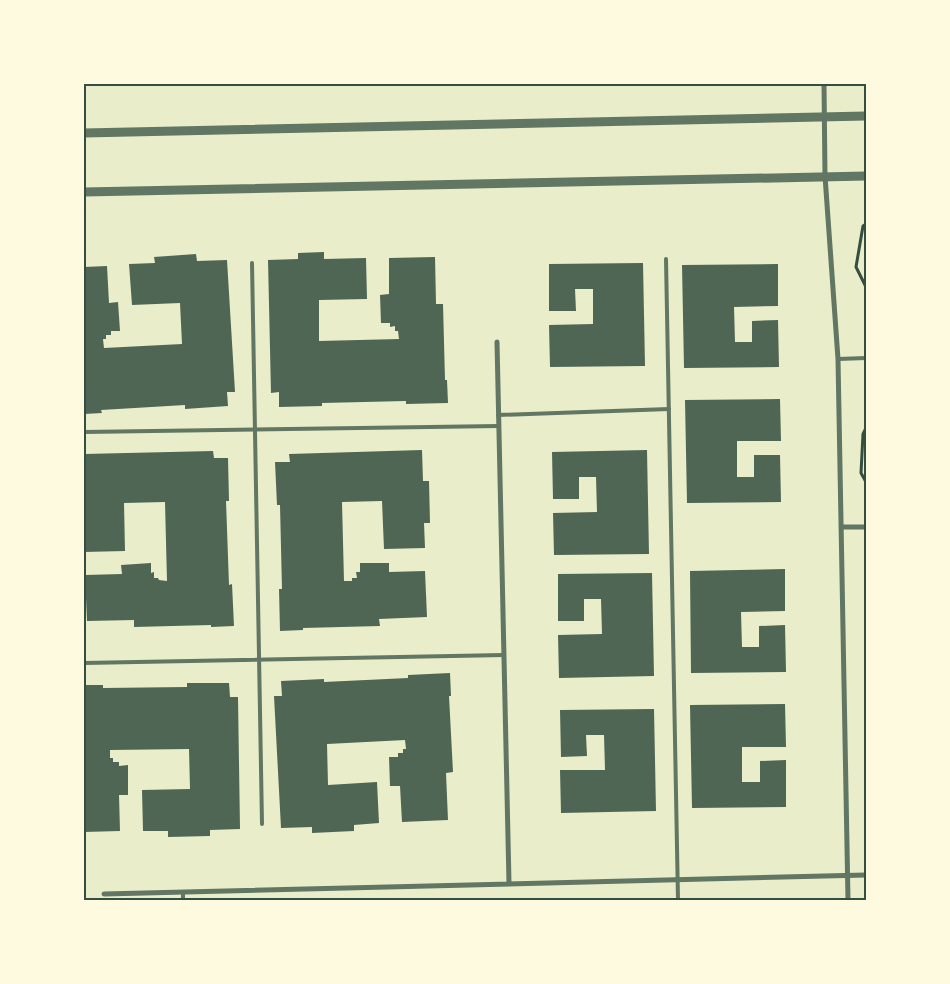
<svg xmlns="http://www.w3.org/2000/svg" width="950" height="984" font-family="Manrope,sans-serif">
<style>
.building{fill:#4f6655}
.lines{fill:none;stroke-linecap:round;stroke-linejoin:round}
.path{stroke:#344e41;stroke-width:3}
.service{stroke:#617663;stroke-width:4}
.minor{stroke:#617663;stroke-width:5}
.tertiary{stroke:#617663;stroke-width:9}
.neatline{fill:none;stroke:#344e41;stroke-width:2}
</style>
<rect width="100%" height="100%" fill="#e9edc9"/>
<g class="building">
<polygon points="324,252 324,259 366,258 367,299 319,300 319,341 399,339 398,331 395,331 395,326 390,327 390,323 381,323 380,295 389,294 389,258 435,257 436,304 443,304 445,380 447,380 448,403 406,404 406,401 322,403 322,406 279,407 279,392 271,393 268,260 298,259 298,253"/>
<polygon points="196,254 197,261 227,260 235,392 227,392 228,406 185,409 185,405 101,410 102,413 84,414 84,267 107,266 109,303 118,302 120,331 111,331 111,335 106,335 106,339 103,339 104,348 182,344 180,303 132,305 129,264 155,263 154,257"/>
<polygon points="643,263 645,366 550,367 549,325 593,324 593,289 575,289 576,311 549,311 549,264"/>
<polygon points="778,264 778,306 734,307 735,342 752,342 752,321 778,320 779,367 684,368 682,265"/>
<polygon points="780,399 781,441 737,441 737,477 754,477 754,455 780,455 781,502 687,503 685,400"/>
<polygon points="422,450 423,481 429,481 430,523 424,523 425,548 384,549 382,501 342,502 344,581 352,581 352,578 357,578 356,572 360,572 360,563 389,563 389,572 425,571 427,617 379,619 380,626 303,628 303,630 280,631 279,589 282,589 280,505 277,505 275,462 290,462 289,454"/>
<polygon points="647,450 649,554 554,555 553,513 597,512 596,477 579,477 579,499 553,499 552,452"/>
<polygon points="213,451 214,458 228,458 229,501 226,501 229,585 232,584 234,626 211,627 211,625 134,627 134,620 87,621 85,575 122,574 121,565 151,563 151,573 154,572 154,578 158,578 159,580 167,581 165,502 124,503 125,551 84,552 84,454"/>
<polygon points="785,569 785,611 741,612 742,647 759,647 759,626 785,625 786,672 691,673 690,571"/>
<polygon points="652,573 654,676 559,678 558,635 602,634 601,599 584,599 584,621 558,621 558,574"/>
<polygon points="450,673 451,696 449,696 453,772 446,773 448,820 402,822 400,786 390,786 389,757 398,757 398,753 403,753 403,749 406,749 405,740 327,744 328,785 377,782 379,823 354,825 354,831 312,833 312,827 281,828 274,696 282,696 281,681 324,679 324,682 408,678 408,675"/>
<polygon points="187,683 229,683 230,697 238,697 240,829 210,830 210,836 168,837 168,831 143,831 142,790 190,789 189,749 110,750 110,758 113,758 113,762 119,762 119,766 128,765 128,795 119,795 120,831 84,832 84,685 103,685 103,688 187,687"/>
<polygon points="785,704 786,747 742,747 742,782 760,782 760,761 786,760 786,807 692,808 690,705"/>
<polygon points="654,709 656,811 561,813 560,770 605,770 604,735 586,735 587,756 561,757 560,710"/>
</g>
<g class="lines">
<g class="path">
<polyline points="866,224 863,226 856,267 866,287"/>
<polyline points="866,428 863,434 861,473 866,482"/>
</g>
<g class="service">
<polyline points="666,259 678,900"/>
<polyline points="252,263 262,824"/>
<polyline points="838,359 866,358"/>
<polyline points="498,415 669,409"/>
<polyline points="84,432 499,426"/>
<polyline points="84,663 504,655"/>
<polyline points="183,892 183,900"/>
</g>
<g class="minor">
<polyline points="824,84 825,176 838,359 848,900"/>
<polyline points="497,342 509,883"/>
<polyline points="842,527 866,527"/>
<polyline points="104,894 866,875"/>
</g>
<g class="tertiary">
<polyline points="84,133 866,116"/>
<polyline points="84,192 866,176"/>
</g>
</g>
<rect width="950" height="984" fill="none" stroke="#fefae0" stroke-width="170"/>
<rect x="85" y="85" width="780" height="814" class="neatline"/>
</svg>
